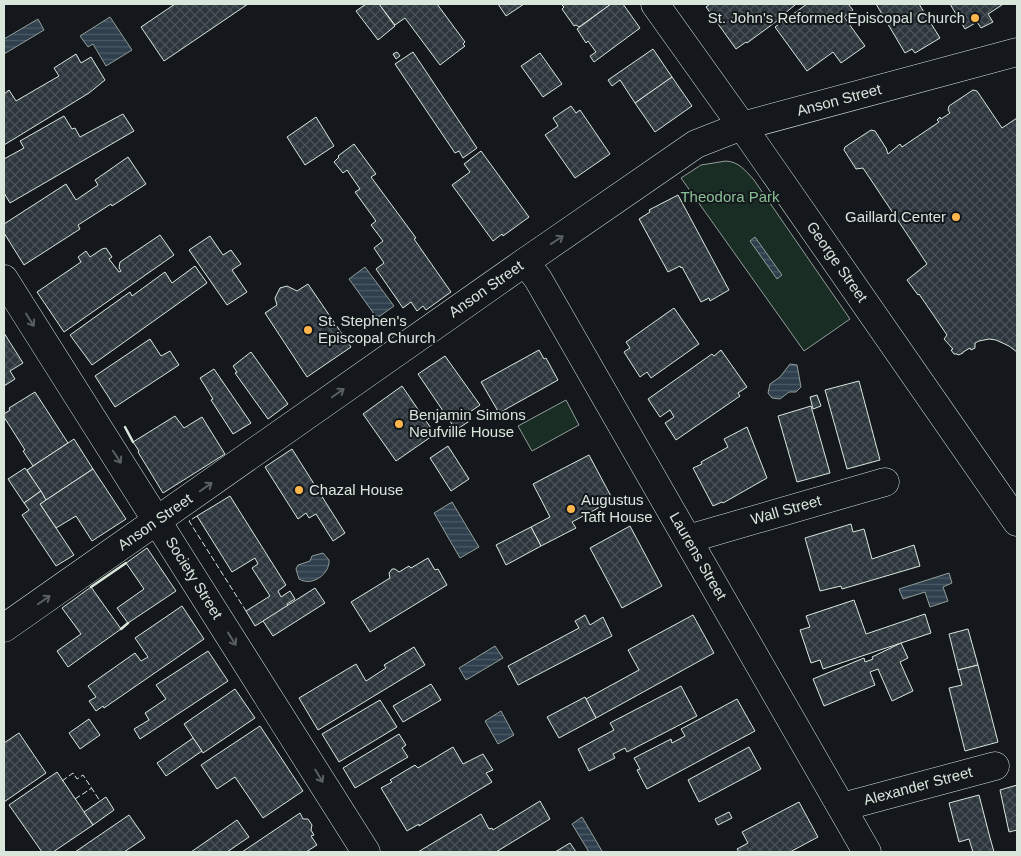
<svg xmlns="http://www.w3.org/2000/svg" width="1021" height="856" font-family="Arial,sans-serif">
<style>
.park{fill:#1a2d24;stroke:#939e99}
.water{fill:url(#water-rules);stroke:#939e99}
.building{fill:url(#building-cross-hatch);stroke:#d8e6dc}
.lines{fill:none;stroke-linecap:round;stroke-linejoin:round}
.minor-casing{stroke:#d8e6dc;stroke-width:29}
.minor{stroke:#14181c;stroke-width:28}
.fence{stroke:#d8e6dc;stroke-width:1;stroke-dasharray:6 2.5;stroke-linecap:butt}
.wall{stroke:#d8e6dc;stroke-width:2.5}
.oneway{stroke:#59605f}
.poi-dot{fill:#ffb74d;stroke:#14181c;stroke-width:2}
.labels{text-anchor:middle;stroke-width:4;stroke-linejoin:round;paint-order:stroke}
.poi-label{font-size:15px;fill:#d8e6dc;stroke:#14181c;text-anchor:start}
.street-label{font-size:15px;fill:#d8e6dc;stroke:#14181c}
.park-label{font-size:15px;fill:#8ac095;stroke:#14181c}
</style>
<defs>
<pattern id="water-rules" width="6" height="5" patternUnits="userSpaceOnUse" patternTransform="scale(1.25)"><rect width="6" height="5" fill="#2f3f4d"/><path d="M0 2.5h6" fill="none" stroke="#4c5b66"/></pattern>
<pattern id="building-cross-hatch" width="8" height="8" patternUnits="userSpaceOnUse" patternTransform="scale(1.25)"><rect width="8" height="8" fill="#2c363c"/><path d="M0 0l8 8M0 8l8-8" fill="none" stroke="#4a5358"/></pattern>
</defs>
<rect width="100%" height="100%" fill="#14181c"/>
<g class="park">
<path d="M726,161C739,162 745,170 754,180L850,319L804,351L681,178L701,165Z"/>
<polygon points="566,400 579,425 532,451 518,426"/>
</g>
<g class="water">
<polygon points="110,17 132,50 106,66 93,44 88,47 80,36"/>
<polygon points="38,19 44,30 4,54 4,39"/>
<polygon points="755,237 782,275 777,279 750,241"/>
<polygon points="365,267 394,306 377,318 349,279"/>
<polygon points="790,364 797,365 801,387 796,392 789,392 780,399 772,398 768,393 770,384 780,377"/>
<polygon points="452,502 479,547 460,558 434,513"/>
<path d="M323,553L329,560C330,574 312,587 299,579L296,569L298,565L310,561L312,556Z"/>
<polygon points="949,573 952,583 943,587 948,601 930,607 925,592 903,599 899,589"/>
<polygon points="495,646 503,658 466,680 459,668"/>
<polygon points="501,711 514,735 498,744 485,721"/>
<polygon points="582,817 602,851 600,852 589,852 572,824"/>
</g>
<g class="building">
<polygon points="175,4 248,4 164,61 141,27"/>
<polygon points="366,4 379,4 395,26 378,40 356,11"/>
<polygon points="379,4 437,4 465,42 463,44 465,46 440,65 405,18 395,25"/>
<polygon points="498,4 524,4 506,16"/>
<polygon points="561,4 611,4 579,27 576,25 574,26 562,9 564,7"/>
<polygon points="611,4 623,4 640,28 594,62 590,56 596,52 588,41 586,43 577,29"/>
<polygon points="710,4 794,4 795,5 784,14 785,15 747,43 746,42 736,49 706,7"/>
<polygon points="807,4 848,4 853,10 844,17 865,46 841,63 833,52 807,71 775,27"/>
<polygon points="876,4 919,4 940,38 915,53 912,49 905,53"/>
<polygon points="950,4 1001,4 1002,5 988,14 993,22 981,28 977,22 965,29"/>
<polygon points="653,49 672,77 635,103 620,80 612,86 608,80"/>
<polygon points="397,52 400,56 396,59 393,54"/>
<polygon points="413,52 477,148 463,158 459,151 455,153 395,64"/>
<polygon points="540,53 562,84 543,97 521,66"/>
<polygon points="76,54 81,63 91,57 105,80 89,93 4,145 4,94 9,90 16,101 59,76 54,68"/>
<polygon points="672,77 692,106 655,132 635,103"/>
<polygon points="973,90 977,91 1002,128 1017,118 1017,352 1009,346 996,340 989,339 979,341 975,343 975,348 971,350 970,348 963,352 963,353 958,355 957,354 954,354 951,350 953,349 944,339 947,335 919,294 918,295 907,280 927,264 863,168 856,169 844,150 845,147 871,130 875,131 886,148 888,154 900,144 902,147 939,122 937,120 940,117 941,119 950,113 948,110 949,106"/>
<polygon points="571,106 576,113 580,110 610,154 575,178 545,135 558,126 553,118"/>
<polygon points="123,114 134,131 10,203 4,193 4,159 24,148 20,141 64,116 72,129 75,128 80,137"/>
<polygon points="316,117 334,146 305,165 287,137"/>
<polygon points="354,144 376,174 371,177 416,238 414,239 451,292 426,310 423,306 417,311 411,302 403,308 376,269 384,263 374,248 383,241 371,225 376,221 355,192 360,189 347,170 343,173 334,162 339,157 338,156"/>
<polygon points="481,151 529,217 503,236 502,234 493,241 452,185 470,172 464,164"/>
<polygon points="128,157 146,184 112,206 111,204 78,225 80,229 24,265 4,233 4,224 66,184 76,200 98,185 95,180"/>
<polygon points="678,195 729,290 710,301 709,298 701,302 682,267 681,268 680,266 668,272 639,219 650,212 649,210"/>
<polygon points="160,235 174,255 64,332 37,292 81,262 78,257 86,251 90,257 102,249 106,248 112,257 109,259 119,272 121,271 119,268 120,262"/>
<polygon points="210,236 223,255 231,250 241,264 232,270 247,292 227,305 189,250"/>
<polygon points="195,266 207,283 92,365 70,335 130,292 132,296 165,272 172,283"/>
<polygon points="308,284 351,347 307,377 265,313 277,305 275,298 280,288 287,286 297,291"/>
<polygon points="674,308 699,344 651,378 647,372 640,377 624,352 630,348 626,342"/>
<polygon points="4,333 23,363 10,371 15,379 4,386"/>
<polygon points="150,339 161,356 170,351 179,365 115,407 95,376"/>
<polygon points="539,350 544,359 546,358 558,380 499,413 481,382"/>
<polygon points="721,350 747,387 738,393 740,396 676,440 665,423 674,417 670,410 660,417 648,399 712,354 714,356"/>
<polygon points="251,352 288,404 268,419 235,373 237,372 233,366"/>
<polygon points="445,356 480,405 467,414 471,420 456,430 418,374"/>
<polygon points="214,369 251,423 233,434 211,400 213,399 200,378"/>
<polygon points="859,381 880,460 847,469 825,390"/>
<polygon points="402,386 435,434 396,461 363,414"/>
<polygon points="35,392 68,443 33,466 23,451 25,450 4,417 4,414 10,410 9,408"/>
<polygon points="817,395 821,406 813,409 810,397"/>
<polygon points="811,406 830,473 797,482 778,416"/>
<polygon points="175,416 184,428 202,417 225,454 163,493 138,452 139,451 133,442"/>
<polygon points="747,427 767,478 723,503 722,502 713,506 693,468 702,464 701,462 728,447 724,439"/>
<polygon points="74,439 93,469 46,500 27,470"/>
<polygon points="448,446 469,479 451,491 430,458"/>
<polygon points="292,449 345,533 333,541 316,514 309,518 306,513 298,519 265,467"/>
<polygon points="589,455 613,500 572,522 576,528 541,546 531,527 550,517 533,484"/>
<polygon points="25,468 41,491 24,503 8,479"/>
<polygon points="93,469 126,519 92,541 76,516 56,528 40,504"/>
<polygon points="41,491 46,500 40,504 74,555 56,566 22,515 29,510 24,503"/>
<polygon points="230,496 286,585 278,591 281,597 290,591 295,599 287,604 288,606 255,626 246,611 270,596 252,568 258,564 255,558 232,572 197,516"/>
<polygon points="851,524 853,532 864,529 872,559 914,545 920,566 842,589 841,586 820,591 805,538"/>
<polygon points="630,526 662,586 622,608 590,548"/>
<polygon points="531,527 541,546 506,565 496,545"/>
<polygon points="147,548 176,591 128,623 117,608 144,589 126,563"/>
<polygon points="428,558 435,570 438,569 447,585 370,632 351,602 390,578 389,573 392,569 395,569 399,572 409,566 411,568"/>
<polygon points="91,587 121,629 68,667 57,651 81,634 62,608"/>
<polygon points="315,588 325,603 273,636 263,621"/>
<polygon points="854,600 866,634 925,614 931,633 823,669 820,660 811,663 800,630 810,627 806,616"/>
<polygon points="182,606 204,639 104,708 103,706 96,711 89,701 96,697 88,686 135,653 141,661 148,657 135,638"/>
<polygon points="585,615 590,625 603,617 612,636 518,685 508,666 579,628 575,621"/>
<polygon points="693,615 714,653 596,718 586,699 639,670 628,650"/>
<polygon points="968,629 978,665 958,670 949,634"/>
<polygon points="901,643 908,658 900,662 913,691 892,701 878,669 870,672 875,685 824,706 813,679 864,658 865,662 873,659 872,657"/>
<polygon points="414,647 425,665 318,730 299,698 356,664 366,681 386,668 384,665"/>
<polygon points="208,651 228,681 140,739 134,729 149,720 145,713 166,699 156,685"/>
<polygon points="978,665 998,742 965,751 949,688 962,685 958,670"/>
<polygon points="431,684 441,700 403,722 393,706"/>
<polygon points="681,686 697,716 627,752 625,748 613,754 615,758 589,771 578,749 614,730 610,723"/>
<polygon points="235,689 255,718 203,753 184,724"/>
<polygon points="585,697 596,718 559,738 547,717"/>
<polygon points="737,699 755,731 647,789 637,770 640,769 634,758 671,739 672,743 685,736 681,729"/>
<polygon points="380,700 397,727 339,762 322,734"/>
<polygon points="89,719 100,735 80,749 69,733"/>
<polygon points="260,726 303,791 263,818 235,777 217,789 201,765"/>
<polygon points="19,733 46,773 4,802 4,743"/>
<polygon points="399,734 406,745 402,748 408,757 355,788 343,768"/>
<polygon points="193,738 202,751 166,776 157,763"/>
<polygon points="453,747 463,764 483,754 493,770 486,773 492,782 419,826 419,824 407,831 381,788 392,782 390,780 415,765 418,768"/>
<polygon points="749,747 761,769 699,802 688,780"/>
<polygon points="57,772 93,825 53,852 42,852 9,805"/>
<polygon points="1017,785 1017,830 1009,832 1000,790"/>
<polygon points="979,795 989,834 994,852 973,852 969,839 959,842 949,803"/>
<polygon points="106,797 114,810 93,825 84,812"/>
<polygon points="540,801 550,819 496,852 418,852 481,814 489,829 492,828 493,830"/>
<polygon points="799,802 818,837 790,852 739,852 737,849 748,843 742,832"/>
<polygon points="729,812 732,818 718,825 715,819"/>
<polygon points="300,813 303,819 308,819 312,825 311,830 314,835 311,836 317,845 306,852 242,852"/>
<polygon points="129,815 145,838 124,852 75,852"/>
<polygon points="237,820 249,837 227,852 191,852"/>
<polygon points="570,843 576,852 555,852"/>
</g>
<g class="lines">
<defs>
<g id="minor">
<polyline points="655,4 742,126 1017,522"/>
<polyline points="525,262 538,279 867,852"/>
<polyline points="4,279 366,852"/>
<polyline points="688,539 885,482"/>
<polyline points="4,628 525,262 696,144 742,126 1017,52"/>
<polyline points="842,807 995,766"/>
</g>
</defs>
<use href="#minor" class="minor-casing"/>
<use href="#minor" class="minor"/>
<g class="fence">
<polyline points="197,516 189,521 246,611"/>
<polyline points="62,781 73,773 77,779 83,775 100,801"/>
<polyline points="75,799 92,788"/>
</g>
<g class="wall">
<polyline points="125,427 133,442"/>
<polyline points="91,587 126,563"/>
<polyline points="121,629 128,623"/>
</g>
</g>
<defs><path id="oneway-shaft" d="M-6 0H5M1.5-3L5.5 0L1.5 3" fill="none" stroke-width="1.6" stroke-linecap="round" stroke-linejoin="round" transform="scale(1.25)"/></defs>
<g class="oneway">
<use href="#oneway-shaft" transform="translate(557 240) rotate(-34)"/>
<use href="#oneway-shaft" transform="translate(30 320) rotate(58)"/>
<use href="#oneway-shaft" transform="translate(338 393) rotate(-35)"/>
<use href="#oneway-shaft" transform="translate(117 457) rotate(57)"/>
<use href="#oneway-shaft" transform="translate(206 487) rotate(-35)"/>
<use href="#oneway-shaft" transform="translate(44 600) rotate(-35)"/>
<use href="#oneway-shaft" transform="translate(232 639) rotate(58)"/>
<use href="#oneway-shaft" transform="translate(319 776) rotate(59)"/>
</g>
<g class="poi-dot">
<circle cx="975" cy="18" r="5"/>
<circle cx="956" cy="217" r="5"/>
<circle cx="308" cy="330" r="5"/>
<circle cx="399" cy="424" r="5"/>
<circle cx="299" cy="490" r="5"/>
<circle cx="571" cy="509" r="5"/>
</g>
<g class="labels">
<g class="poi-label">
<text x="965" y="23" text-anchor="end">St. John's Reformed Episcopal Church</text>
<text x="946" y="222" text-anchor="end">Gaillard Center</text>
<text x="318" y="326">St. Stephen's<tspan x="318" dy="17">Episcopal Church</tspan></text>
<text x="409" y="420">Benjamin Simons<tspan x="409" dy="17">Neufville House</tspan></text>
<text x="309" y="495">Chazal House</text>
<text x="581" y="505">Augustus<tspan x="581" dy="17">Taft House</tspan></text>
</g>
<g class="street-label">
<text transform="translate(839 100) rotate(-15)" y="5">Anson Street</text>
<text transform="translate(837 262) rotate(55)" y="5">George Street</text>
<text transform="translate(486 289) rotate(-35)" y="5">Anson Street</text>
<text transform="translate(786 510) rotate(-16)" y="5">Wall Street</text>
<text transform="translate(155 522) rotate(-35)" y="5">Anson Street</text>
<text transform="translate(698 556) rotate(60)" y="5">Laurens Street</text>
<text transform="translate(194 578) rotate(58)" y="5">Society Street</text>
<text transform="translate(918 786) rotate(-15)" y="5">Alexander Street</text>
</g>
<g class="park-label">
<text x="730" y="202">Theodora Park</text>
</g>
</g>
<rect width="1021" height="856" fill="none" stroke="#d8e6dc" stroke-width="10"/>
</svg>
